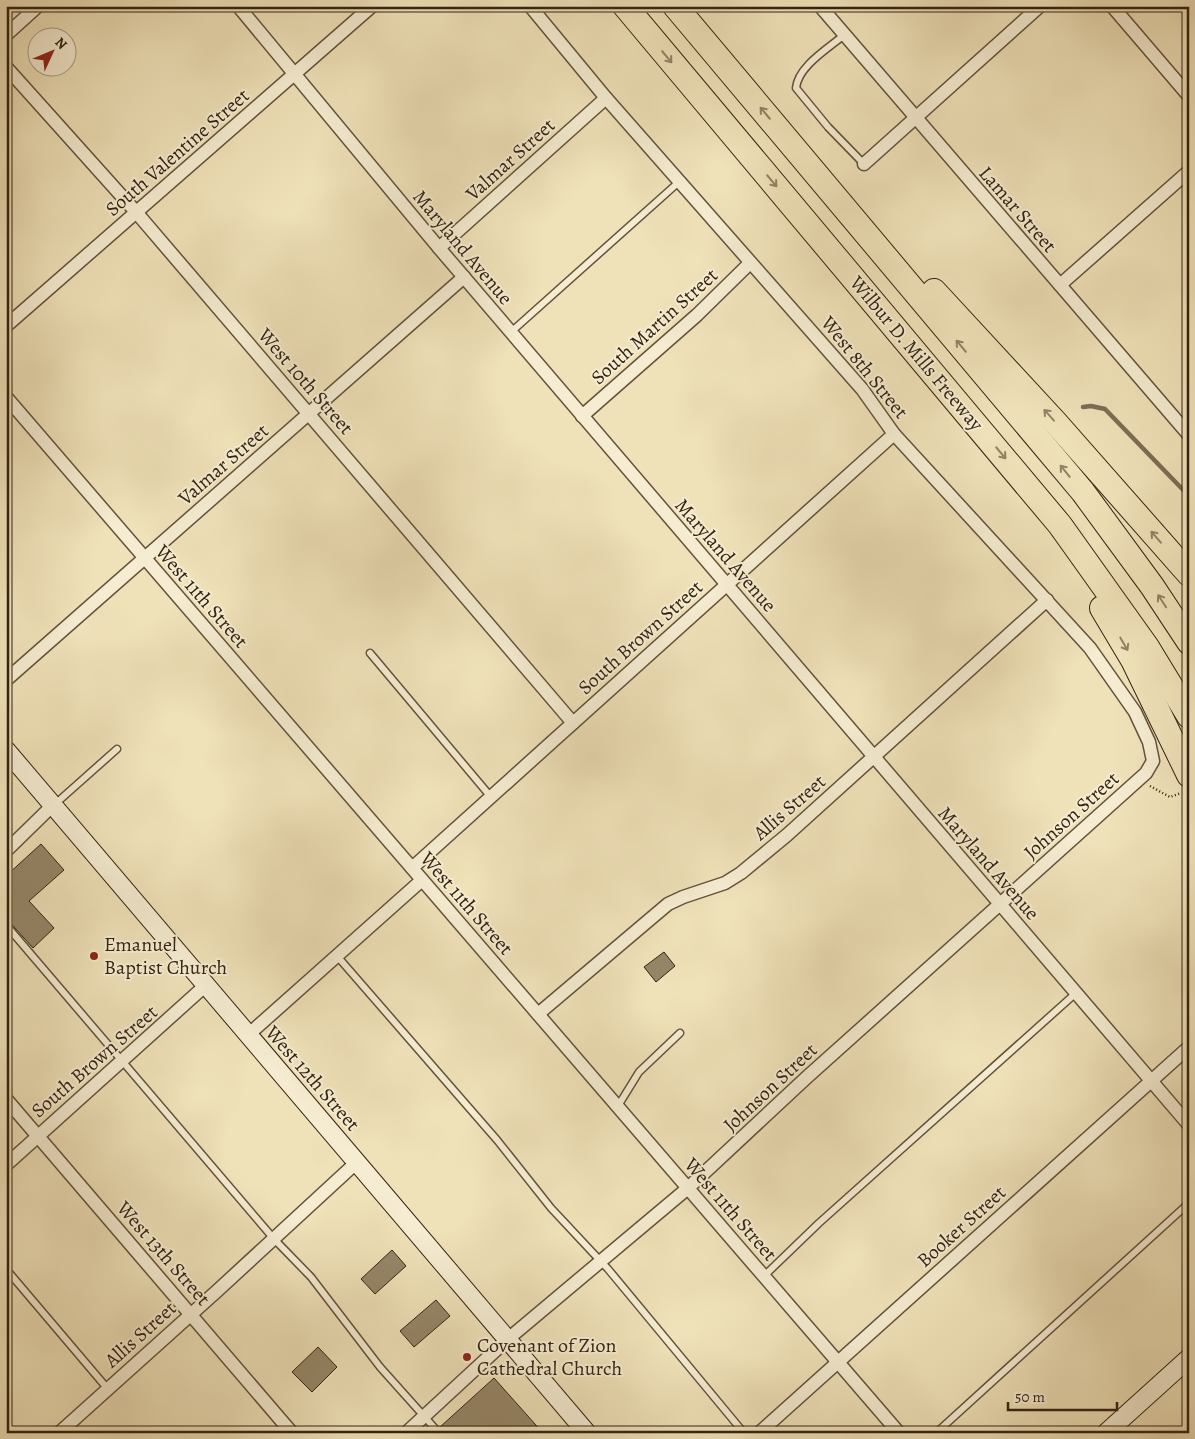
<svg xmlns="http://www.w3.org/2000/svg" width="1195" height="1439" font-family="Alegreya,serif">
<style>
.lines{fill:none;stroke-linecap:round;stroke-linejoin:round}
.stream{stroke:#7d6e54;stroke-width:4.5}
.building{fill:#958668;stroke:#332312}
.service-casing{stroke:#62523c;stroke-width:9}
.minor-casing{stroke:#62523c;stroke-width:15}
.secondary-casing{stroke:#332312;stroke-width:20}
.motorway-casing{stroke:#332312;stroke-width:26}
.path{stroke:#332312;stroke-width:2.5;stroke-dasharray:1 2.5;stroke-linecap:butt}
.service{stroke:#f5ecd1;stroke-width:6}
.minor{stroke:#f5ecd1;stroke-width:12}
.secondary{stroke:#f5ecd1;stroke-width:18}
.motorway{stroke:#efe1b8;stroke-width:24}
.oneway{stroke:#918265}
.poi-dot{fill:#8f2418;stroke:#f5ecd1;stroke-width:2}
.labels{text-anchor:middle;stroke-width:4;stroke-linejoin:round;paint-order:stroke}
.street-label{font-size:20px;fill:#332312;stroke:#f5ecd1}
.poi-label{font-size:20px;fill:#332312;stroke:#f5ecd1;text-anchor:start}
</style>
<rect width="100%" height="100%" fill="#efe1b8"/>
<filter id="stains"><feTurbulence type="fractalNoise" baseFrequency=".004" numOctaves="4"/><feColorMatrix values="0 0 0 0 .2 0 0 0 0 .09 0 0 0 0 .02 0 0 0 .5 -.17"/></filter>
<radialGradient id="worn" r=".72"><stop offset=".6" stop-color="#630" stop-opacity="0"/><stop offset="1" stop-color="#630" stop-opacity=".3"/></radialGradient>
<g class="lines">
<polyline class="stream" points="1083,407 1091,406 1105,409 1189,496"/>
</g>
<g class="building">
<polygon points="41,844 64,870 29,901 54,928 33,948 6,918 6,876"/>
<polygon points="664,952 675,966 656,982 644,967"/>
<polygon points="392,1250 406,1266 375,1294 361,1279"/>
<polygon points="436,1300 450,1316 414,1347 400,1331"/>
<polygon points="318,1347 337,1367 312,1392 292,1372"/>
<polygon points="494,1378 543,1433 444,1433 440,1427"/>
</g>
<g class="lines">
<defs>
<g id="service">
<path d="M844,35C829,48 798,66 796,88L828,127L864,164"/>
<polyline points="511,332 680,181"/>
<polyline points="370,653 491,797"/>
<polyline points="54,805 117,749"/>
<polyline points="6,925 274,1239 311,1277 380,1367 439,1433"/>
<polyline points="337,956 497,1140 551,1208 608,1269 744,1433"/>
<polyline points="618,1106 639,1072 680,1033"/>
<polyline points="6,1269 107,1388"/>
<polyline points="764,1276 819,1223 1076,993"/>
<polyline points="936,1433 1189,1203"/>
</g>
<g id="minor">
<polyline points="238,6 439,248 1189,1125"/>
<polyline points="820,6 1189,435"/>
<polyline points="1112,6 1189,96"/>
<polyline points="6,35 38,6"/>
<polyline points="6,67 136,212 573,723"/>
<polyline points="864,164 1040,6"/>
<polyline points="439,248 606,98"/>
<polyline points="1060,285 1189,171"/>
<polyline points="6,326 372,6"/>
<polyline points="6,397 899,1433"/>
<polyline points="582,416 697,315 750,263"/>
<polyline points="6,680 464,277"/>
<polyline points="6,851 53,805"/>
<polyline points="412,868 894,434"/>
<polyline points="538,1014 668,904 683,897 725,883 741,873 787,835 1047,600"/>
<polyline points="248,1035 422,880"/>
<polyline points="6,1099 292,1433"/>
<polyline points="6,1165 206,985"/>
<polyline points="59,1433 217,1291 357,1162"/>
<polyline points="406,1433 508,1339 688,1188 806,1078 1146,773 1153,761 1149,742 1135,712 1090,648 894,434 862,389 606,98 530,6"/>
<polyline points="759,1433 1189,1047"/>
</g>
<g id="secondary">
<polyline points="6,750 587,1433"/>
<polyline points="1106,1433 1189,1358"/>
</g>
<g id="motorway">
<polyline points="625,6 1060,525 1147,647 1189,716"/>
<polyline points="675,6 1083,492 1152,586 1189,642"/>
<polyline points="934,291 1056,423 1189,574"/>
<polyline points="1102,608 1133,660 1189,775"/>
</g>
</defs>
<use href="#service" class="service-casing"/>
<use href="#minor" class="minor-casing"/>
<use href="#secondary" class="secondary-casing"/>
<use href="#motorway" class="motorway-casing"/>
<polyline class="path" points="1150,786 1170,797 1181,793"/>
<use href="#service" class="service"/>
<use href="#minor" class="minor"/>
<use href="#secondary" class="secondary"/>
<use href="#motorway" class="motorway"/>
</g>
<defs><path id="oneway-shaft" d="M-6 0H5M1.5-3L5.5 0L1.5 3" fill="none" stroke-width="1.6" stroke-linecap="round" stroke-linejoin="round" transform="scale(1.25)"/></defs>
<g class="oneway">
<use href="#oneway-shaft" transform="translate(667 57) rotate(50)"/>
<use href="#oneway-shaft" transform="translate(765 113) rotate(-130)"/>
<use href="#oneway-shaft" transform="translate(772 181) rotate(50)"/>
<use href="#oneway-shaft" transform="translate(961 346) rotate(-130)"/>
<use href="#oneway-shaft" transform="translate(1049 415) rotate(-132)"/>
<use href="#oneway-shaft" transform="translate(1001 453) rotate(50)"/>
<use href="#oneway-shaft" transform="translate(1065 471) rotate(-129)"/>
<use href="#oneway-shaft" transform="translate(1156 537) rotate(-131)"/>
<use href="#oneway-shaft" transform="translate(1162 601) rotate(-123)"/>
<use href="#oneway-shaft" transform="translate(1124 644) rotate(60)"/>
</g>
<g class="poi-dot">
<circle cx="94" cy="956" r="5"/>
<circle cx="467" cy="1357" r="5"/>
</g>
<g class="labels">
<g class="street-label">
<text transform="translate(177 152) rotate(-41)" y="7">South Valentine Street</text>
<text transform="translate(510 159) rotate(-42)" y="7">Valmar Street</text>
<text transform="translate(1018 209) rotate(49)" y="7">Lamar Street</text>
<text transform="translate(463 247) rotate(50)" y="7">Maryland Avenue</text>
<text transform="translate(654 326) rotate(-42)" y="7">South Martin Street</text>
<text transform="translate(917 353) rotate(50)" y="7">Wilbur D. Mills Freeway</text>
<text transform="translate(865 367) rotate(51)" y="7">West 8th Street</text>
<text transform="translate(306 381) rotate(49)" y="7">West 10th Street</text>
<text transform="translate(223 464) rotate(-41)" y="7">Valmar Street</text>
<text transform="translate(726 555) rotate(49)" y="7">Maryland Avenue</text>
<text transform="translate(202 596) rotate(49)" y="7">West 11th Street</text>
<text transform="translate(640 637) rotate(-42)" y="7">South Brown Street</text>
<text transform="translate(789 807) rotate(-41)" y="7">Allis Street</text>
<text transform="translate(1071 815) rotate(-42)" y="7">Johnson Street</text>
<text transform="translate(989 863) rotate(49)" y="7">Maryland Avenue</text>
<text transform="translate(467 903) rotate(49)" y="7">West 11th Street</text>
<text transform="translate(94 1061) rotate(-41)" y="7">South Brown Street</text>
<text transform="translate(313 1078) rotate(49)" y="7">West 12th Street</text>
<text transform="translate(770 1087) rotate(-43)" y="7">Johnson Street</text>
<text transform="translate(731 1209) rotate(49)" y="7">West 11th Street</text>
<text transform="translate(961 1226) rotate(-42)" y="7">Booker Street</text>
<text transform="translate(164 1253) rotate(49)" y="7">West 13th Street</text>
<text transform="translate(140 1334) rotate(-42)" y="7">Allis Street</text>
</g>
<g class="poi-label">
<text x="104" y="951">Emanuel<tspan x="104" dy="23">Baptist Church</tspan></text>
<text x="477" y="1352">Covenant of Zion<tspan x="477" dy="23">Cathedral Church</tspan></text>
</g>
</g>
<rect width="1195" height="1439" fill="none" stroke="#efe1b8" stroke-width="25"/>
<rect x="8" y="8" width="1180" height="1424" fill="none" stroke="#332312" stroke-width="2.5"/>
<rect x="12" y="12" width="1170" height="1414" fill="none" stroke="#332312"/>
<g transform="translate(52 52) rotate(46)"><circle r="24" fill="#f5ecd1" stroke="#a79c85"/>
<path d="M0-4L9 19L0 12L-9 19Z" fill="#8f2418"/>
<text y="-8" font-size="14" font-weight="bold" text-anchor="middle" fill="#332312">N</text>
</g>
<path d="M1008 1402v8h109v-8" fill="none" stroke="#332312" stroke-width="2.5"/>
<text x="1015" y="1402" font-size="15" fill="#332312" stroke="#f5ecd1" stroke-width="4" paint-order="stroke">50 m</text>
<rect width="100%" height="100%" filter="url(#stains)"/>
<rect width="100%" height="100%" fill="url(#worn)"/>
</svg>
